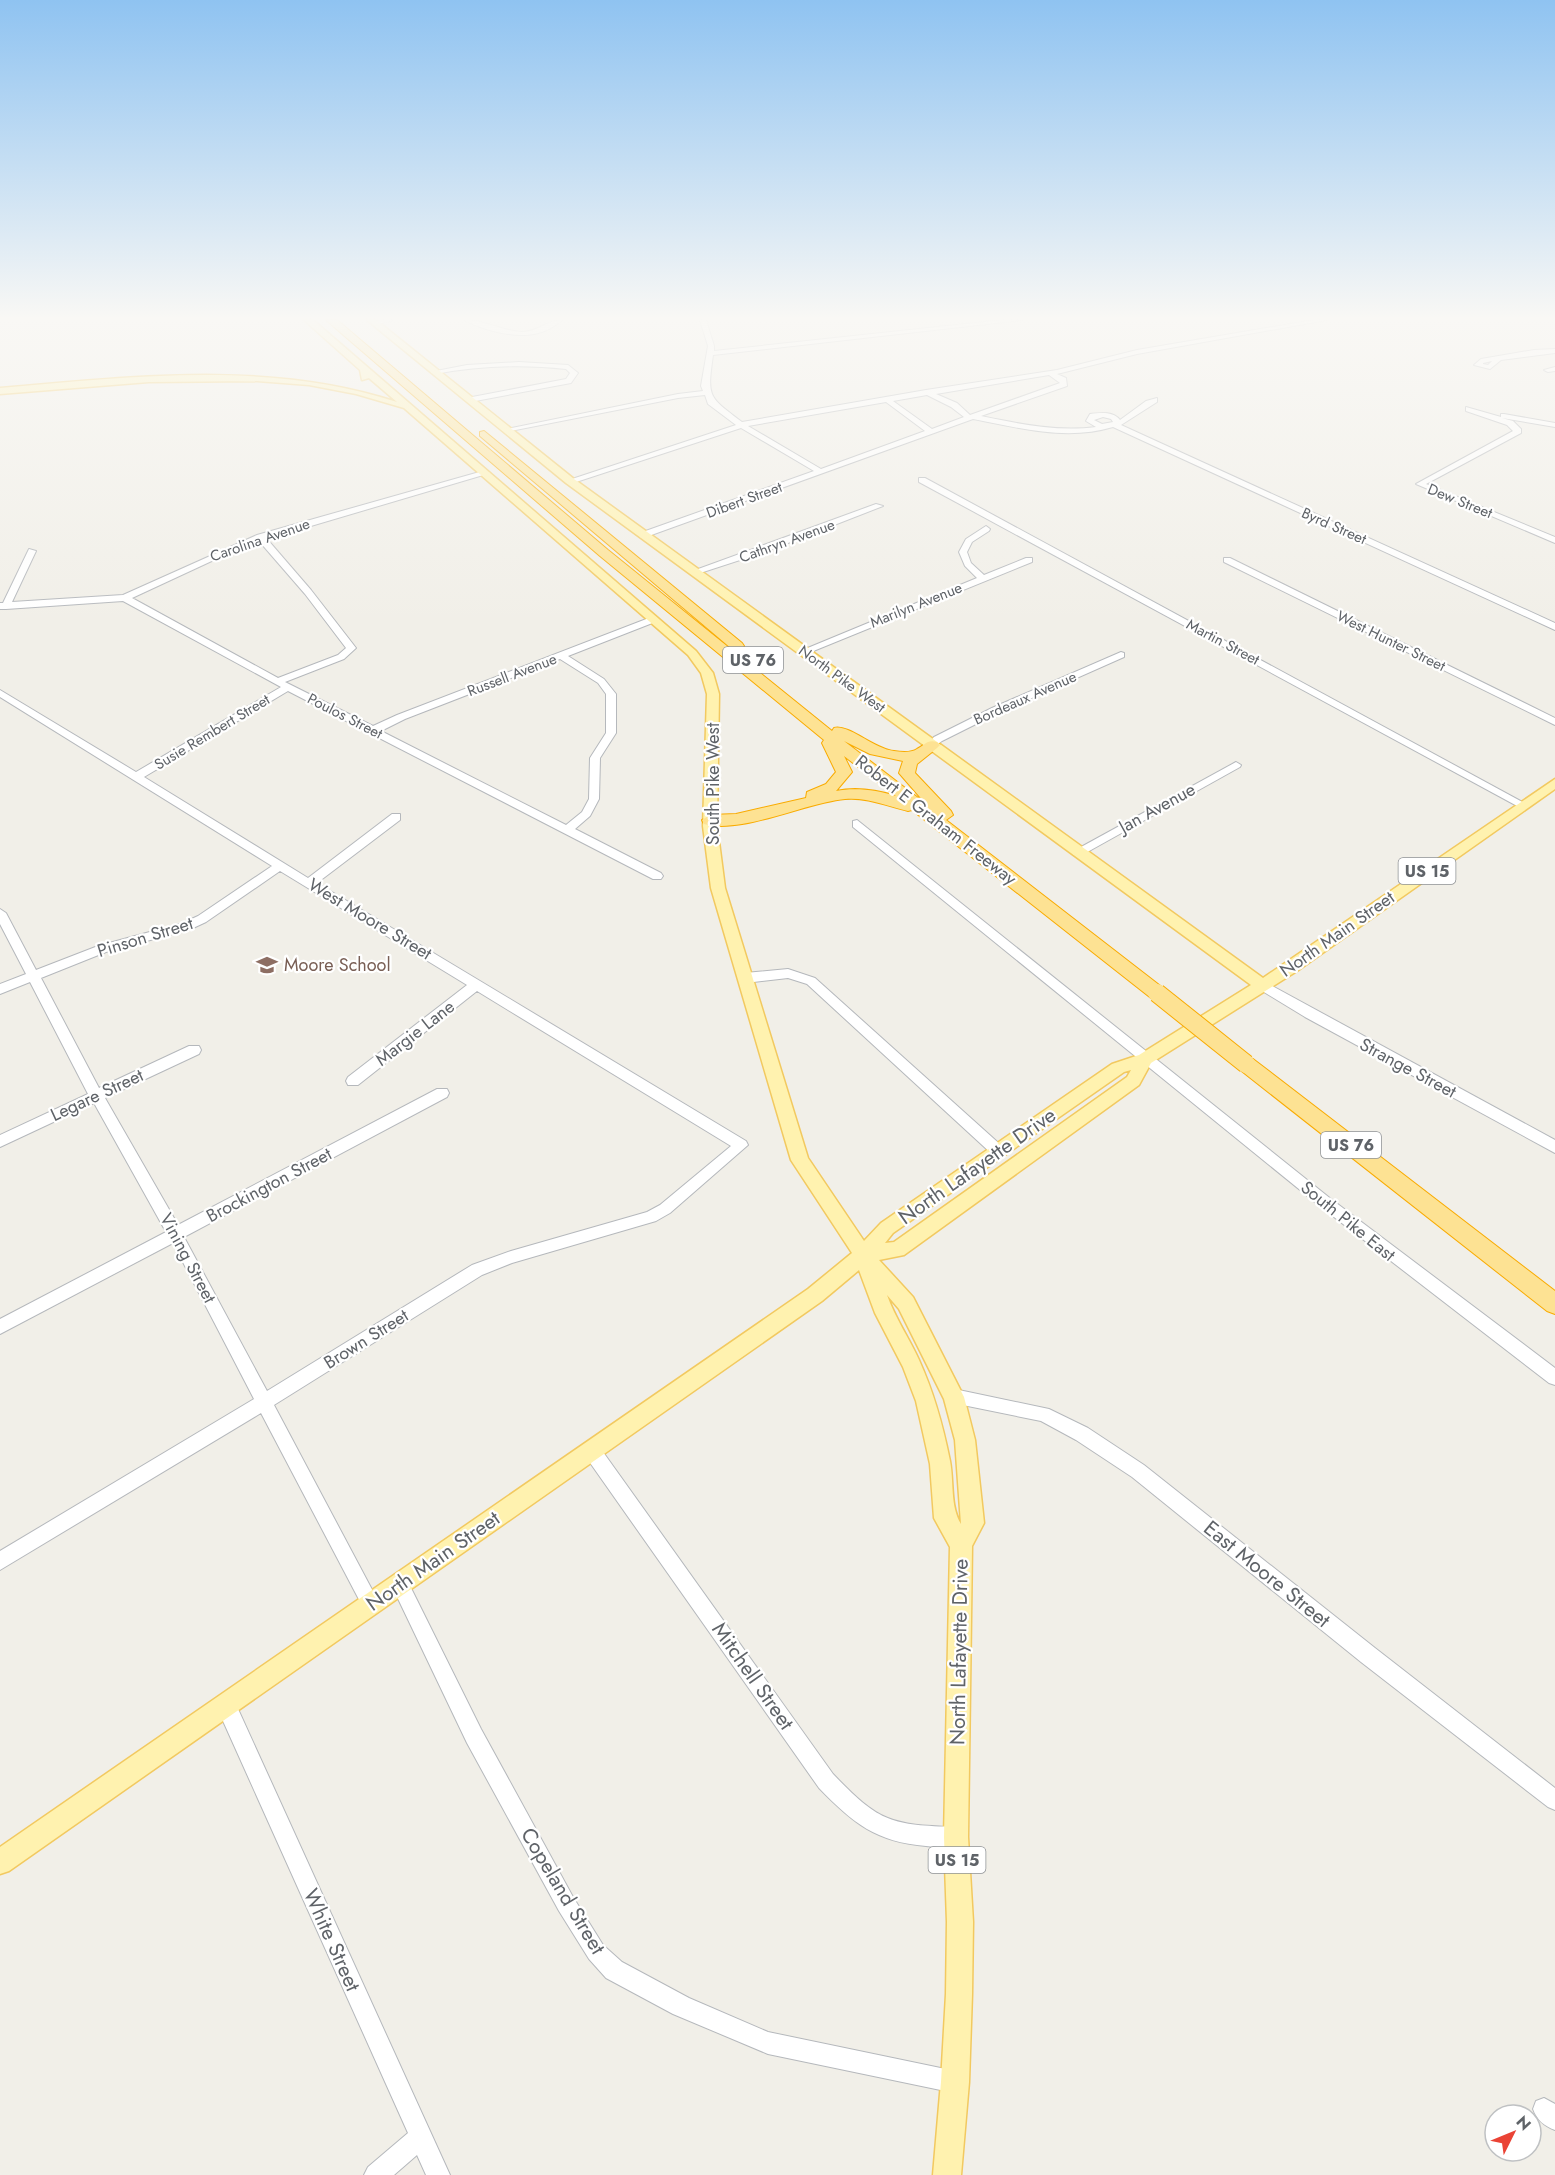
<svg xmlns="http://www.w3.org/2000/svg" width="1555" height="2175" font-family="Jost,sans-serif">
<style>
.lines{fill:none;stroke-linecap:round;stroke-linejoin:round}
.minor-casing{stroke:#b5b8bc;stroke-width:2}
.major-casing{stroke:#f2c960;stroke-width:3}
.highway-casing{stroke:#f9ab00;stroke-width:2}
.minor{fill:#fff;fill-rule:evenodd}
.major{fill:#fff2af;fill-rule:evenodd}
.highway{fill:#fde293;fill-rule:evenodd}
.highway-bridge-casing{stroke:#f9ab00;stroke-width:20;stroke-linecap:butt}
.highway-bridge{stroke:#fde293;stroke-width:18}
.labels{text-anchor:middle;stroke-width:4.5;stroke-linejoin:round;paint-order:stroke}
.far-street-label{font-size:15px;fill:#5f6368;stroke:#fff}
.shield{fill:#fff;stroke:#8f9295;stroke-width:1.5}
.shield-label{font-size:16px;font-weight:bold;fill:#5f6368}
.street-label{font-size:18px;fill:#5f6368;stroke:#fff}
.education-label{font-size:18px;fill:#785e54;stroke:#fff;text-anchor:start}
.near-street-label{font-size:21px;fill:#5f6368;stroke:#fff}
</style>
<rect width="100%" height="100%" fill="#f1efe8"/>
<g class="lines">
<defs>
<g id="minor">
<polygon points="381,320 393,320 375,325 372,323"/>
<path d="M465,320C484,320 502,331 522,332C538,332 549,319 562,320C540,340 513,337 486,329C479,326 470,324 465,320Z"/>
<path d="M700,320H706L714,346V351L1003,320H1022L713,355C707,398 708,396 742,422L926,390L1057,370L1137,350L1314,320H1327L1137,354L1057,374L1066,378L1067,386L981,416C1020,424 1057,432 1096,427L1086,421L1090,414C1100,413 1113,411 1120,420L1146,401L1157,398V402L1121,425L1555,623V630L1113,427C1067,441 1019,428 973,419L643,538L640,537V533L814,471L741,428L573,483L566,481L736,425L708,404L705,395L678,398L506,432L502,430L678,394L703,391L701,386L708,346ZM1049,375L1060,383L970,415L957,403L936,394ZM927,395L951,407L964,417L932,429L893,401ZM886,402L925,431L821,469L748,426ZM1103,417L1111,419L1113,422L1102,424L1094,420Z"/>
<path d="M1555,349V353L1501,360L1490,369L1474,365L1481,359L1534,350ZM1492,361L1488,365L1483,364V363Z"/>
<path d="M519,362L568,365L578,373L571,383L470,402L466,400L467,398L566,379L570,373L566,369C522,364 478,366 435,374L431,372L467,365Z"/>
<polygon points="1555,367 1555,371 1548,372 1544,370"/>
<polygon points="1466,407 1501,417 1501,414 1504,414 1555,423 1555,427 1502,418 1513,421 1521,429 1521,433 1426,484 1555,537 1555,543 1416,484 1513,431 1507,425 1466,411"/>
<path d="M483,471L490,473L267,539L311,590L356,648L344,659L285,682L373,726L397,715L649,618H655V622L568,656L604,679L616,694V733L600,758L599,799L590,816L575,829L661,873L663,876L661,879H653L288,691L144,777L308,878L392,814H400V820L317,883L746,1141L748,1145L670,1213L656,1221L512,1263L482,1275L274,1405L377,1599L380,1605L377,1611L371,1614L365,1611L261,1413L0,1570V1551L254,1399L173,1243L0,1334V1319L166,1232L94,1103L0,1147V1135L88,1094L30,982L0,994V984L26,974L0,924V909L6,913L36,970L98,946L183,923L198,916L272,866L0,697V690L136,772L281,687L123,601L6,609H0V603H3L29,549L36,551L12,602L123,595L257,535ZM259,541L305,594L346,648L338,655L278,678L132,598L244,546ZM560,659L598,683L606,694V733L590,758L589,799L582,812L566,825L381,731L405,719ZM280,871L467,985L348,1077L346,1081L348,1085H358L477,991L731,1146L660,1205L647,1212L511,1251L472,1265L267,1391L184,1237L447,1097L449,1093L447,1089H437L178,1225L105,1098L199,1054L201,1050L199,1046H189L99,1088L41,978L106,952L191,929L206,922Z"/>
<polygon points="919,478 925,478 1528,805 1523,808 1519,807 919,482"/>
<polygon points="876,504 883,506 765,552 697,574 690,572"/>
<polygon points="986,526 990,529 989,531 972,542 967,552 971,563 984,575 1026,558 1032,558 1032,562 806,654 798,652 977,578 965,566 959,552 966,539"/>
<polygon points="1224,558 1230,558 1555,718 1555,725 1224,562"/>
<polygon points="1121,652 1124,653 1124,657 1000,712 942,741 932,748 927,745 934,737 992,708"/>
<polygon points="1236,762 1241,765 1240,767 1082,855 1074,855 1072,852"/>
<polygon points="857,820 1331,1199 1555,1368 1555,1385 1549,1383 1321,1207 853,827 853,821"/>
<polygon points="788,969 815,978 1003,1147 1005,1151 1003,1155 993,1155 807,984 788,978 745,983 739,978 745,973"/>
<polygon points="1263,981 1555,1140 1555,1153 1305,1017 1259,989 1257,986"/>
<polygon points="954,1389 1049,1409 1088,1428 1144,1465 1375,1648 1555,1788 1555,1810 1548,1807 1361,1662 1132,1477 1076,1440 1041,1421 948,1402 946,1397 948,1392"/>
<path d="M592,1443L598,1445L833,1774C879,1822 890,1825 956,1827L963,1830L966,1837L963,1844C952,1849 938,1847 926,1846C876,1842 853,1823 819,1788L586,1457L584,1451L586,1445Z"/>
<polygon points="400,1575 406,1578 481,1729 573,1897 603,1945 622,1962 689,1998 768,2032 955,2071 963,2074 966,2082 963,2090 955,2093 768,2054 673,2014 606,1978 589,1959 559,1911 467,1743 391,1584 394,1578"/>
<polygon points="226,1696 233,1698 450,2175 426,2175 417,2155 394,2175 364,2175 368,2167 408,2133 219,1712 217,1705 219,1698"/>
<path d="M1544,2098L1555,2104V2130C1544,2126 1537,2120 1533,2109L1536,2101Z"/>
</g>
<path id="major" d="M304,320H313L696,651L713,673L719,694L717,826L725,888L808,1158L864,1241L881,1223L1112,1064L1139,1055L1251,985L566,483L367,320H376L574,479L1263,978L1555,779V789L1297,971L1151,1063L1139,1085L904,1255L879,1260L913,1297L964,1397L975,1440L984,1523L972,1546L968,1837L973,1922L972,1994L969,2082L961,2175H933L941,2082L946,1994L947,1922L944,1837L950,1547L934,1518L930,1464L916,1401L903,1367L875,1313L859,1270L822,1301L9,1871L0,1874V1847L808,1289L852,1253L791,1160L711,888L703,826L707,694L701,673L688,655L404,408L356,394L309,385L257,381L149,382L0,394V388C132,377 269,360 397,402L369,378L362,380L360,370ZM1131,1070L1127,1077L894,1242L885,1243L893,1233L1124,1072ZM887,1295L899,1309L944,1399L955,1440L961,1524C950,1506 954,1482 950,1461C943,1426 934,1393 919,1360C909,1338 895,1318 887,1295Z"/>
<g id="highway">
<path d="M326,320H337L608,550L832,731L834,728C849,724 874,749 894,751C900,752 911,753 917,749C925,745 927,739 937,742L940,745L937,748L917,764L915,773L951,811L953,815L946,820L1163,988L1166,993L1163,998L1157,1000L1151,998L912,810L908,811C887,806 867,797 845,799C804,803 743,834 704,824L702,820L710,815L736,814L806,798L807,792L826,784L836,772L822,743L824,740L600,556ZM844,741L870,754L903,761L899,773L926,804ZM844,756L896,796C877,790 855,787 836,791L852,772Z"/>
<polygon points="484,431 742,643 744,646 742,649 732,649 480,436 480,432"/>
<polygon points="1246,1057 1253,1059 1555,1291 1555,1314 1547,1311 1239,1069 1236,1064 1239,1059"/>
</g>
</defs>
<use href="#minor" class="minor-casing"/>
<use href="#major" class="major-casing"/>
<use href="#highway" class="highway-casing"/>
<use href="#minor" class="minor"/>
<use href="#major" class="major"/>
<use href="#highway" class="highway"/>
<defs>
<polyline id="highway-bridge" points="1157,993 1246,1064"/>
</defs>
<use href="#highway-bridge" class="highway-bridge-casing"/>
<use href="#highway-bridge" class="highway-bridge"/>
</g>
<linearGradient id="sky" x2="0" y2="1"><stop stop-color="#8fc3f1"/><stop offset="0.51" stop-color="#f9f8f5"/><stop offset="1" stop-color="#f9f8f5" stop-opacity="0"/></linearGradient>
<rect width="1555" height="624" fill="url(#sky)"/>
<defs>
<symbol id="school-bare" viewBox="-9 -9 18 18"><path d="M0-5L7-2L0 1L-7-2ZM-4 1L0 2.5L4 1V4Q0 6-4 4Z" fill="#8d6e63" stroke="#fff" stroke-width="2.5" paint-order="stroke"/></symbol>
</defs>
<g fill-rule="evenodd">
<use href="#school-bare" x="252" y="950" width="30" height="30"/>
</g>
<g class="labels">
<g class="far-street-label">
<text transform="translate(744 500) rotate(-20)" y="5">Dibert Street</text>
<text transform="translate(1460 501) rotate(22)" y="5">Dew Street</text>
<text transform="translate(1334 526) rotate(24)" y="5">Byrd Street</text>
<text transform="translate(260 540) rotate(-19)" y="5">Carolina Avenue</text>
<text transform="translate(787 541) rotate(-20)" y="5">Cathryn Avenue</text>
<text transform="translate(916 605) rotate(-22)" y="5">Marilyn Avenue</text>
<text transform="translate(1391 641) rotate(26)" y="5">West Hunter Street</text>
<text transform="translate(1223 642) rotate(28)" y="5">Martin Street</text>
<text transform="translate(512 675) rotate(-21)" y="5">Russell Avenue</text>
<text transform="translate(842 679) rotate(36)" y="5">North Pike West</text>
<text transform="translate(1025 698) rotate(-24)" y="5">Bordeaux Avenue</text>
<text transform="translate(345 716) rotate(27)" y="5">Poulos Street</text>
<text transform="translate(212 732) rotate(-31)" y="5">Susie Rembert Street</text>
</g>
<g class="shield">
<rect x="723" y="647" width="60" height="26" rx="4.5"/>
<rect x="1398.5" y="858" width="57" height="26" rx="4.5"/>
<rect x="1321" y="1132" width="60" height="26" rx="4.5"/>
<rect x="928.5" y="1847" width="57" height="26" rx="4.5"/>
</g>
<g class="shield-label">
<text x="753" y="666">US 76</text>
<text x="1427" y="877">US 15</text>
<text x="1351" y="1151">US 76</text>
<text x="957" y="1866">US 15</text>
</g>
<g class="street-label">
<text transform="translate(713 784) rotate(-90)" y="6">South Pike West</text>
<text transform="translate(1157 808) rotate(-29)" y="6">Jan Avenue</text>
<text transform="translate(936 820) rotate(38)" y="6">Robert E Graham Freeway</text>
<text transform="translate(370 919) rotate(31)" y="6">West Moore Street</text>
<text transform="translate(1337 934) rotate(-35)" y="6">North Main Street</text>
<text transform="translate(145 937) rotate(-17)" y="6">Pinson Street</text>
<text transform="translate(415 1033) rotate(-38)" y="6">Margie Lane</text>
<text transform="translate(1408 1068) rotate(28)" y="6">Strange Street</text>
<text transform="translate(97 1095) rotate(-25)" y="6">Legare Street</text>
<text transform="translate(269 1185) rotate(-28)" y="6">Brockington Street</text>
<text transform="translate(1348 1221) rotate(39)" y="6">South Pike East</text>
<text transform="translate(188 1258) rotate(62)" y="6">Vining Street</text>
<text transform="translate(366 1339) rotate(-32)" y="6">Brown Street</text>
</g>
<g class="education-label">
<text x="284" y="971">Moore School</text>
</g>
<g class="near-street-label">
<text transform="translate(977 1166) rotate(-35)" y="7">North Lafayette Drive</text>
<text transform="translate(433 1561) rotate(-35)" y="7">North Main Street</text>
<text transform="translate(1267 1574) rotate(39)" y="7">East Moore Street</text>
<text transform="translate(959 1652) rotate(-89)" y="7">North Lafayette Drive</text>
<text transform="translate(753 1676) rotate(55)" y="7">Mitchell Street</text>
<text transform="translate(563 1891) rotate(59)" y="7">Copeland Street</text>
<text transform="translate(332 1940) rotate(66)" y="7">White Street</text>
</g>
</g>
<g transform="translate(1513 2133) rotate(47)"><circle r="28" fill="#ffffff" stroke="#bfc1c3" stroke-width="1.5"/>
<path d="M0-4.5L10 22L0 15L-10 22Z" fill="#ea4335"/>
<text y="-9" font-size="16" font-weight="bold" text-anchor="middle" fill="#5f6368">N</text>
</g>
</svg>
